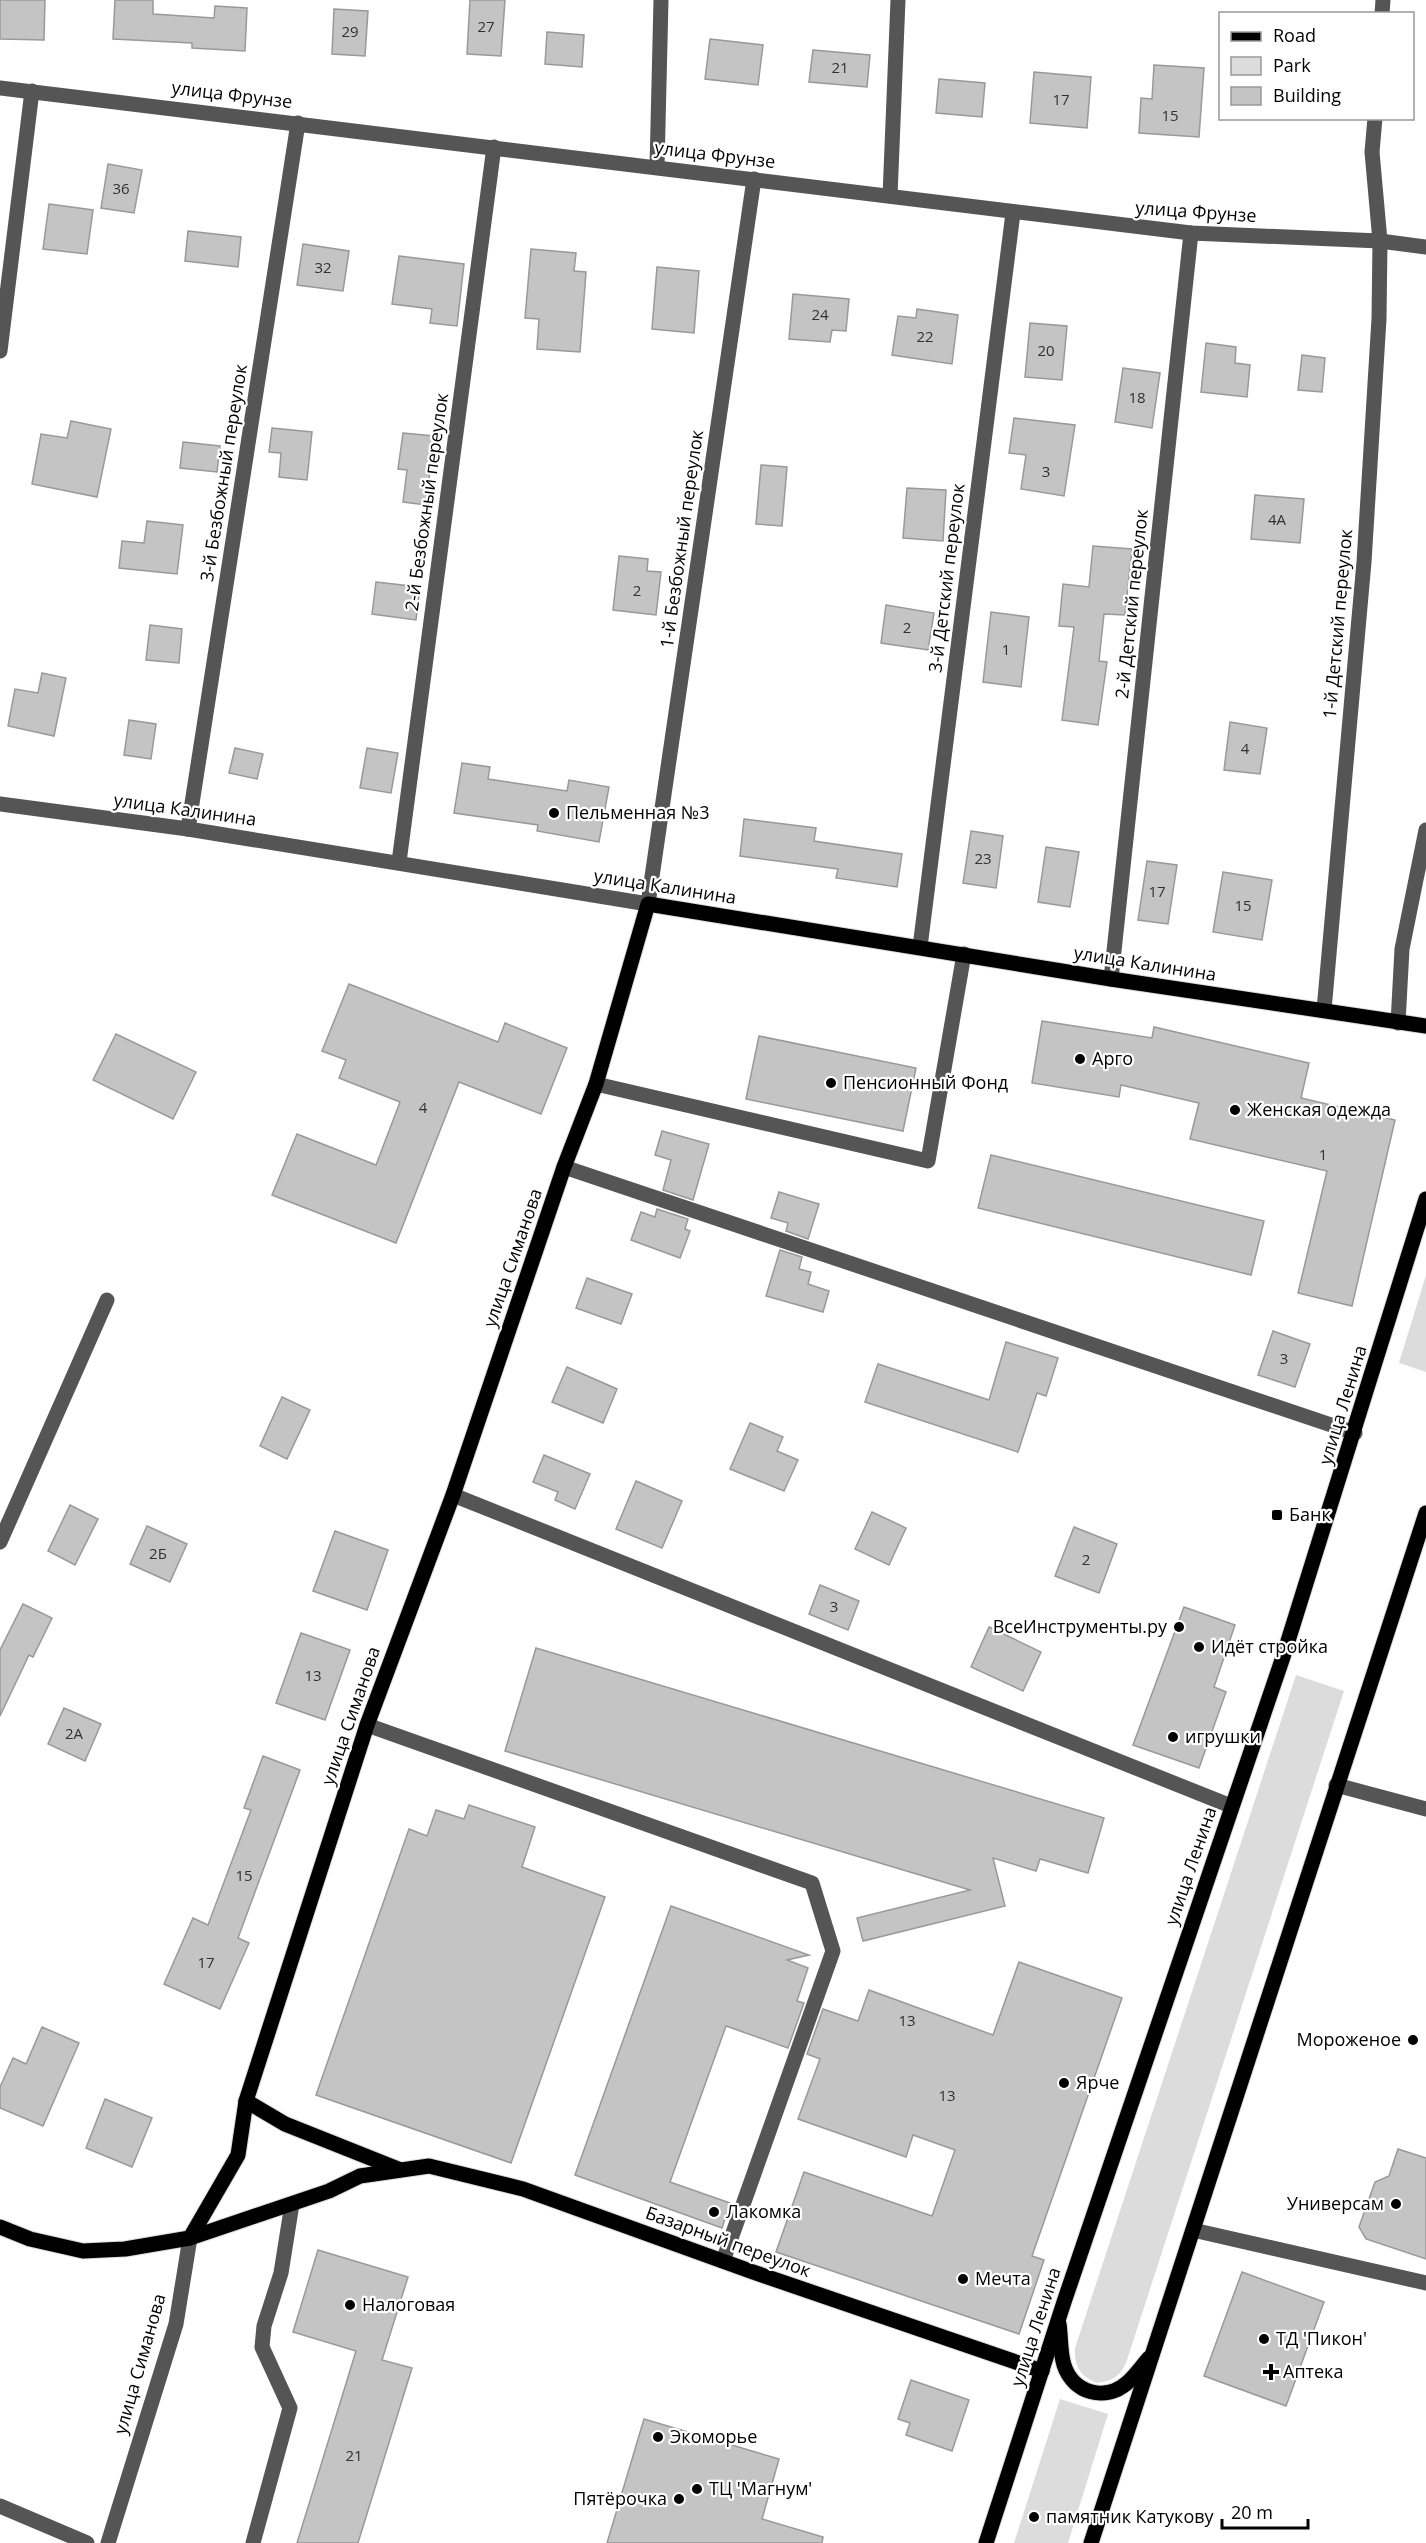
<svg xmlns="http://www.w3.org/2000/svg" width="1426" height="2543" font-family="'Open Sans',sans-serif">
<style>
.green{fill:#dcdcdc}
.building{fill:#c4c4c4;stroke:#999;stroke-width:1.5}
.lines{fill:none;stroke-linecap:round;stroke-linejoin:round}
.major-casing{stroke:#dbdbdb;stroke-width:17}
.minor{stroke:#555;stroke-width:15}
.major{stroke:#000;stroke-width:15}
.poi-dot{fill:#000;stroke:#fff;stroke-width:2}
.labels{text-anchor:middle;stroke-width:4.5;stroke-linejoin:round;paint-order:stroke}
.number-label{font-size:15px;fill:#313131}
.street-label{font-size:18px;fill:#000;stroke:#fff}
.poi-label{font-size:18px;fill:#000;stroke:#fff;text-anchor:start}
</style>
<rect width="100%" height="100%" fill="#fff"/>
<g class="green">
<polygon points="1426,1275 1426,1372 1399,1363"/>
<path d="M1296,1675L1344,1691L1126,2363C1119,2377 1112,2381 1097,2383C1080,2376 1074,2367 1075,2348Z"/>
<polygon points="1060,2399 1108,2414 1068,2543 1014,2543"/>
</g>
<g class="building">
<polygon points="0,0 45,0 44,40 0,39"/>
<polygon points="115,0 153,0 153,14 214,18 215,6 247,8 245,51 192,48 192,43 113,39"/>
<polygon points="470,0 505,0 501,56 467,54"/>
<polygon points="334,9 368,11 365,56 332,54"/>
<polygon points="547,32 584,35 582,67 545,64"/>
<polygon points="710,39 763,45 758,85 705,79"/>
<polygon points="813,50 870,55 867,87 809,82"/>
<polygon points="1154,65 1204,68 1199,137 1139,133 1141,98 1152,99"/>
<polygon points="1034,72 1091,77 1087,128 1030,123"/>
<polygon points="939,79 985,83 982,117 936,113"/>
<polygon points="108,164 142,170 134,213 101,208"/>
<polygon points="49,204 93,210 87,254 43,249"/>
<polygon points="188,231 241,237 238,267 185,261"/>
<polygon points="303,244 349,251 343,291 297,285"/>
<polygon points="531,249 576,253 574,271 586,272 580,352 537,349 539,319 525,318"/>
<polygon points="399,256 464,264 457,326 430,323 432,309 392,304"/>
<polygon points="657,267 699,271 694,333 652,329"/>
<polygon points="793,294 849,299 846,331 832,330 830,342 789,339"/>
<polygon points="917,309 958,315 952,364 892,355 898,316 916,318"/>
<polygon points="1030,323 1067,326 1062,380 1025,377"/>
<polygon points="1206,343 1236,347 1235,363 1250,365 1247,397 1201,392"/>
<polygon points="1302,355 1325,358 1322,392 1298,390"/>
<polygon points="1123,368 1160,373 1152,428 1115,422"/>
<polygon points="1014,418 1075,425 1064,496 1021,489 1026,455 1009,453"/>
<polygon points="71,421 111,429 97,497 32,484 41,434 67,438"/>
<polygon points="272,428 312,432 307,480 279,477 281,453 269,452"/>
<polygon points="403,433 434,436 426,505 403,502 407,470 398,469"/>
<polygon points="183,442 220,446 217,472 180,468"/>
<polygon points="761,465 787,467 782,526 756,524"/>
<polygon points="907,488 946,490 943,541 903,538"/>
<polygon points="1255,495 1304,499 1300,543 1251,539"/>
<polygon points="147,521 183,525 177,574 119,568 122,541 144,543"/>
<polygon points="1093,546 1132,549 1125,615 1104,614 1099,661 1107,662 1098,725 1062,720 1074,627 1059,626 1063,584 1089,587"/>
<polygon points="619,556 648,559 647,571 661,572 656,615 613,610"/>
<polygon points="376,582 420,587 416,620 372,614"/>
<polygon points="886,605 934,613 928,650 881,643"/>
<polygon points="991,612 1029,617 1021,687 983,682"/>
<polygon points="150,625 182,629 179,663 146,660"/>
<polygon points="42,673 66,678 54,736 8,726 15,689 38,693"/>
<polygon points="129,720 156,724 151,759 124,755"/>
<polygon points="1230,722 1267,728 1260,774 1224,770"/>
<polygon points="235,748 263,754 257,779 229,773"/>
<polygon points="367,748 398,753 391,793 360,788"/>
<polygon points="462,763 490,767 488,779 567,791 569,780 609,787 599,842 537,831 538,825 454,813"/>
<polygon points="744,819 816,828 814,841 902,854 897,887 836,878 838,869 740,856"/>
<polygon points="971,831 1003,836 996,888 963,883"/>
<polygon points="1046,847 1079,852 1070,907 1038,902"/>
<polygon points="1147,861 1177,865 1168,924 1138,920"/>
<polygon points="1223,872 1272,880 1262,940 1213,932"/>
<polygon points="349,984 498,1042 505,1023 567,1048 541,1114 459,1082 396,1243 272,1195 297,1134 376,1165 400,1102 339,1078 346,1060 322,1051"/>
<polygon points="1042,1021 1152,1038 1154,1027 1309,1063 1301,1098 1395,1120 1352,1306 1298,1293 1327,1171 1190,1139 1199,1103 1121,1085 1119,1097 1032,1083"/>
<polygon points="116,1034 196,1072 173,1119 93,1080"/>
<polygon points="759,1036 916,1068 903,1131 746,1099"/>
<polygon points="662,1131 709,1144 693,1200 663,1190 671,1160 655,1155"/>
<polygon points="991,1155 1264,1221 1251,1275 978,1208"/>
<polygon points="779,1192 819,1204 808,1239 786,1231 788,1223 771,1218"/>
<polygon points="657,1209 688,1219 685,1229 690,1231 680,1258 631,1240 641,1212 655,1217"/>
<polygon points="780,1250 802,1257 799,1269 811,1272 808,1284 829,1291 823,1312 766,1296"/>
<polygon points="587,1278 632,1294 621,1324 576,1308"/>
<polygon points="1273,1331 1310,1344 1295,1387 1258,1375"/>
<polygon points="1006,1342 1058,1358 1046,1396 1037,1393 1018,1452 865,1402 878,1364 989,1400"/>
<polygon points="567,1367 617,1389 603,1423 552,1402"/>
<polygon points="282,1397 310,1410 287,1459 260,1446"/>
<polygon points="750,1423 783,1437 777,1451 798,1460 784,1491 730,1469"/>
<polygon points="544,1455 590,1474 575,1509 555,1500 558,1492 533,1482"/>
<polygon points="636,1481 682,1501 662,1548 616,1529"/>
<polygon points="70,1505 98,1519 75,1565 48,1551"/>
<polygon points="872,1512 906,1528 889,1565 855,1549"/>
<polygon points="147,1526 187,1544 170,1582 130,1564"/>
<polygon points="1074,1527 1117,1544 1099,1593 1055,1576"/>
<polygon points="335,1531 388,1550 367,1610 313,1591"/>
<polygon points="820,1585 859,1601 848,1630 809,1614"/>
<polygon points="23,1604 52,1618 33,1657 29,1655 0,1716 0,1650"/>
<polygon points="1184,1607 1235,1625 1214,1687 1226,1692 1199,1768 1133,1745"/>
<polygon points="989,1627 1041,1652 1023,1691 971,1667"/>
<polygon points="301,1633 350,1650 325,1720 276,1703"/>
<polygon points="536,1648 1104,1818 1088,1873 1040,1859 1036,1871 993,1858 1005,1906 863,1941 857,1918 970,1890 505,1751"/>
<polygon points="64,1708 101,1724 85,1761 48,1744"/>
<polygon points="263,1756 300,1770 238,1938 249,1943 220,2009 164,1984 193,1918 208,1925 251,1810 244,1808"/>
<polygon points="469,1805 535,1827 522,1867 605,1897 511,2163 316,2095 409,1829 427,1836 436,1810 464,1819"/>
<polygon points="671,1906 809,1955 787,1960 808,1968 797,2001 804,2003 788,2048 726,2026 670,2182 730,2203 722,2228 575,2175"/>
<polygon points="1019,1962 1122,1998 1032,2256 1044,2260 1019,2334 776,2252 804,2172 932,2216 955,2150 913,2135 906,2157 798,2119 820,2059 807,2054 823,2009 858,2021 869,1990 993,2035"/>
<polygon points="42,2027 79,2043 43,2126 0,2108 0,2087 13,2058 26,2064"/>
<polygon points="105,2099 152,2118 132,2167 86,2148"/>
<polygon points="1398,2149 1426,2158 1426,2259 1366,2239 1359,2227 1375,2182 1389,2176"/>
<polygon points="318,2250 408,2277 382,2360 412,2368 358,2543 297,2543 356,2351 293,2332"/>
<polygon points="1242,2272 1324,2302 1286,2406 1204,2376"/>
<polygon points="911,2380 969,2400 952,2451 906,2435 910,2423 898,2419"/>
<polygon points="644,2419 779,2459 762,2519 823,2537 822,2543 607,2543"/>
</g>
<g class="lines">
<defs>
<g id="major">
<polyline points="246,2101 285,2124 398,2169"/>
<polyline points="0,2227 30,2239 83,2251 125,2249 190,2238 329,2191 360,2176 429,2166 523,2189 753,2272 1042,2371"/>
<polyline points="190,2238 238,2155 246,2101 367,1725 453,1495 564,1167 596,1084 648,904 1111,979 1426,1026"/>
<path d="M1059,2324C1061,2337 1060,2353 1064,2365C1073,2393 1105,2402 1127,2383C1135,2376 1142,2366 1149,2358"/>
<polyline points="986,2543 1064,2302 1283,1657 1426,1199"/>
<polyline points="1091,2543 1426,1513"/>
</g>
</defs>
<use href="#major" class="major-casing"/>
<g class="minor">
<polyline points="1382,14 1383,0"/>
<polyline points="0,88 1191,233 1380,241 1426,247"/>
<polyline points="657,167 661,0"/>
<polyline points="890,196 898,0"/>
<polyline points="0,351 32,91"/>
<polyline points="0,804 188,829 648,904 754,179"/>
<polyline points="188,829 298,123"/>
<polyline points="399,862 494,147"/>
<polyline points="920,947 1013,213"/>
<polyline points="1111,979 1191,233"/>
<polyline points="1324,1010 1364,562 1379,319 1380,241 1372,152 1375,118"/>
<polyline points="1398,1023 1402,949 1426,830"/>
<polyline points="596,1084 928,1161 964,954"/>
<polyline points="564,1167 1355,1433"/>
<polyline points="453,1495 1231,1806"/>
<polyline points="0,1542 107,1300"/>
<polyline points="367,1725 812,1883 833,1951 723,2261"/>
<polyline points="1336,1785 1426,1809"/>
<polyline points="1193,2230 1426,2283"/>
<polyline points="0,2506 87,2543"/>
<polyline points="108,2543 176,2324 190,2238"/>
<polyline points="253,2543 290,2408 262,2347 264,2326 281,2273 292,2204"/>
</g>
<use href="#major" class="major"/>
</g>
<g class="poi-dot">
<circle cx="554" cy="813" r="6"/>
<circle cx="1080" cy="1059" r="6"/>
<circle cx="831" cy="1083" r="6"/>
<circle cx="1235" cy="1110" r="6"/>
<rect x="1271" y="1509" width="12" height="12" rx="3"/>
<circle cx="1179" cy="1627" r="6"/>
<circle cx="1199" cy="1647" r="6"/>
<circle cx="1173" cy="1737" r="6"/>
<circle cx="1413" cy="2040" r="6"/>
<circle cx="1064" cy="2083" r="6"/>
<circle cx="1396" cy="2204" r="6"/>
<circle cx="714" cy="2212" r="6"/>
<circle cx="963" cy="2279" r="6"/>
<circle cx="350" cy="2305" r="6"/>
<circle cx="1264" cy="2339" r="6"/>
<path d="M1268 2363h6v6h6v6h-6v6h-6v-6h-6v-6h6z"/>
<circle cx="658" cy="2437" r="6"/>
<circle cx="697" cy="2489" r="6"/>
<circle cx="679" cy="2499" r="6"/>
<circle cx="1034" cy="2517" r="6"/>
</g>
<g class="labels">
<g class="number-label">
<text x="486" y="32">27</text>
<text x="350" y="37">29</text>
<text x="840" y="73">21</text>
<text x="1061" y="105">17</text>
<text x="1170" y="121">15</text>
<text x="121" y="194">36</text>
<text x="323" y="273">32</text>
<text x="820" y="320">24</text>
<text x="925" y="342">22</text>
<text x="1046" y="356">20</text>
<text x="1137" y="403">18</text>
<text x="1046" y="477">3</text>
<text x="1277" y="525">4А</text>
<text x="637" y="596">2</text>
<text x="907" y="633">2</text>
<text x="1006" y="655">1</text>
<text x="1245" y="754">4</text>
<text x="983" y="864">23</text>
<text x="1157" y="897">17</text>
<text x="1243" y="911">15</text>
<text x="423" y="1113">4</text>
<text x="1323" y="1160">1</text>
<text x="1284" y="1364">3</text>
<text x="158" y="1559">2Б</text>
<text x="1086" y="1565">2</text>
<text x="834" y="1612">3</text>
<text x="313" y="1681">13</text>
<text x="74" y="1739">2А</text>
<text x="244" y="1881">15</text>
<text x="206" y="1968">17</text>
<text x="907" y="2026">13</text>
<text x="947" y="2101">13</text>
<text x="354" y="2461">21</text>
</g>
<g class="street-label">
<text transform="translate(232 95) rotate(7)" y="6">улица Фрунзе</text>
<text transform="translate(715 155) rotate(7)" y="6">улица Фрунзе</text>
<text transform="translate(1196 212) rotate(4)" y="6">улица Фрунзе</text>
<text transform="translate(224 473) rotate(-81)" y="6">3-й Безбожный переулок</text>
<text transform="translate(427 502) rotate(-82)" y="6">2-й Безбожный переулок</text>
<text transform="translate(682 539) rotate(-82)" y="6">1-й Безбожный переулок</text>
<text transform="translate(947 578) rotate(-83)" y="6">3-й Детский переулок</text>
<text transform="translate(1132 604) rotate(-84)" y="6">2-й Детский переулок</text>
<text transform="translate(1338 624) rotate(-85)" y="6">1-й Детский переулок</text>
<text transform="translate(185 810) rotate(8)" y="6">улица Калинина</text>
<text transform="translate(665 887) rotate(9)" y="6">улица Калинина</text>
<text transform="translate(1145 964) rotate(9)" y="6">улица Калинина</text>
<text transform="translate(513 1258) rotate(-71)" y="6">улица Симанова</text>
<text transform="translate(1343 1405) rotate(-73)" y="6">улица Ленина</text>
<text transform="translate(351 1716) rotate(-71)" y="6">улица Симанова</text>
<text transform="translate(1191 1866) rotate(-71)" y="6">улица Ленина</text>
<text transform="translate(728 2242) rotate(20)" y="6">Базарный переулок</text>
<text transform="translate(1036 2327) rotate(-72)" y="6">улица Ленина</text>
<text transform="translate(140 2364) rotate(-74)" y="6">улица Симанова</text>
</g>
<g class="poi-label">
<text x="566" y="819">Пельменная №3</text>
<text x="1092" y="1065">Арго</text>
<text x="843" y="1089">Пенсионный Фонд</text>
<text x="1247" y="1116">Женская одежда</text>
<text x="1289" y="1521">Банк</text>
<text x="1167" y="1633" text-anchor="end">ВсеИнструменты.ру</text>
<text x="1211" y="1653">Идёт стройка</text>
<text x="1185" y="1743">игрушки</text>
<text x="1401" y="2046" text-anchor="end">Мороженое</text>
<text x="1076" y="2089">Ярче</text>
<text x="1384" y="2210" text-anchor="end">Универсам</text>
<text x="726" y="2218">Лакомка</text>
<text x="975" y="2285">Мечта</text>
<text x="362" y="2311">Налоговая</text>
<text x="1276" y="2345">ТД 'Пикон'</text>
<text x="1283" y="2378">Аптека</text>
<text x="670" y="2443">Экоморье</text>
<text x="709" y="2495">ТЦ 'Магнум'</text>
<text x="667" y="2505" text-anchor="end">Пятёрочка</text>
<text x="1046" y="2523">памятник Катукову</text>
</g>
</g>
<rect x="1219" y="12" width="195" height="108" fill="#ffffff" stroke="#999999" stroke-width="1.5"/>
<rect x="1231" y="32" width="30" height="9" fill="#000000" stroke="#999999" stroke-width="1.5"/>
<text x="1273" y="42" font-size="18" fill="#000000">Road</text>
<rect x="1231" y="57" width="30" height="18" fill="#dcdcdc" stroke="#999999" stroke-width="1.5"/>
<text x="1273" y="72" font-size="18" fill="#000000">Park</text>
<rect x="1231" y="87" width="30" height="18" fill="#c4c4c4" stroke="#999999" stroke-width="1.5"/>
<text x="1273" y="102" font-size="18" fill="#000000">Building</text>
<path d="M1222 2519v9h86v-9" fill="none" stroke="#000000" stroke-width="3"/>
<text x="1231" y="2519" font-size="18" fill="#000000" stroke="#ffffff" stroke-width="4.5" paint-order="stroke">20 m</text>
</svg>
